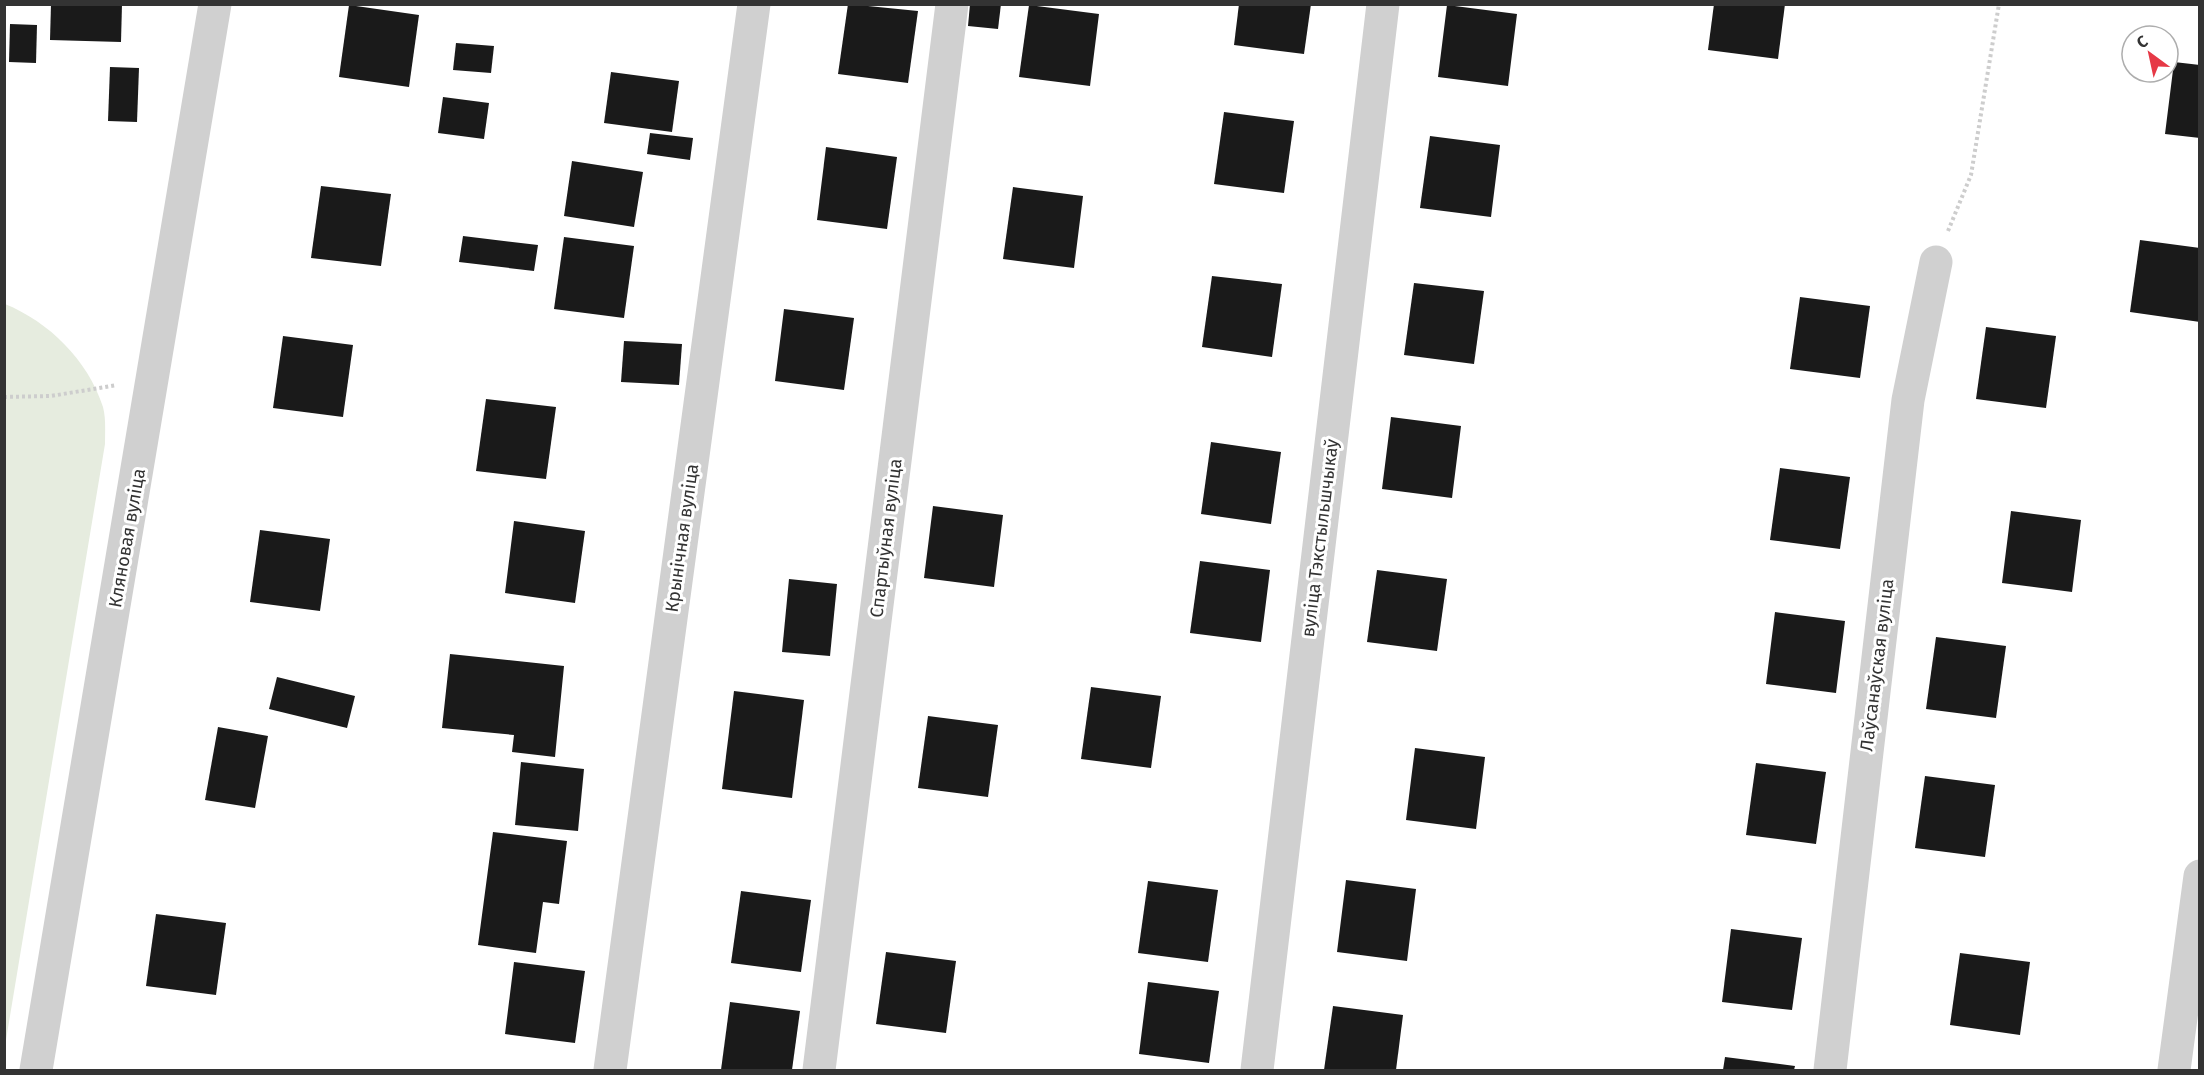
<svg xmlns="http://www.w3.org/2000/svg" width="2204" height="1075" font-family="'Fira Sans',sans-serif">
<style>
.green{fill:#e6ecdf}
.building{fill:#1a1a1a}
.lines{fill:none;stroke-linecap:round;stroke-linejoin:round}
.path{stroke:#cdcdcd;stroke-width:4;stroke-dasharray:3 3;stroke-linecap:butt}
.minor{stroke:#d0d0d0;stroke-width:33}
.labels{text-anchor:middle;stroke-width:6;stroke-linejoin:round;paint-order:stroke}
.street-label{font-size:18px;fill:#333;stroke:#fff}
</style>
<rect width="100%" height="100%" fill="#fff"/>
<path class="green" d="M5,304C49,322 88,360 103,407C106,418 105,432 105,444L5,1046Z"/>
<g class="building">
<polygon points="51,4 122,4 121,42 50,40"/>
<polygon points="848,4 918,11 908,83 838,74"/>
<polygon points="970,4 1001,4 998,29 968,26"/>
<polygon points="1239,4 1311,4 1304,54 1234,45"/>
<polygon points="1714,4 1785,4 1778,59 1708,50"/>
<polygon points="349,5 419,15 409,87 339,77"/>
<polygon points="1029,5 1099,14 1090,86 1019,77"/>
<polygon points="1447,5 1517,14 1508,86 1438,77"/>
<polygon points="10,24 37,25 36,63 9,62"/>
<polygon points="456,43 494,46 491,73 453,70"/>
<polygon points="2174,62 2200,65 2200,138 2165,134"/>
<polygon points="110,67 139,68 137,122 108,121"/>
<polygon points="611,72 679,81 672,132 604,123"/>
<polygon points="443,97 489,103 484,139 438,133"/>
<polygon points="1224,112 1294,121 1284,193 1214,184"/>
<polygon points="650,133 693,138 690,160 647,154"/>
<polygon points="1430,136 1500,145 1491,217 1420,208"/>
<polygon points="826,147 897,157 887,229 817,220"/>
<polygon points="572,161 643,172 634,227 564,216"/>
<polygon points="321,186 391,194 381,266 311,258"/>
<polygon points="1013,187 1083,196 1074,268 1003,259"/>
<polygon points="463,236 538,245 534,271 459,262"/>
<polygon points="564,237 634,246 624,318 554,309"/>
<polygon points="2140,240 2200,248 2200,322 2130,312"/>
<polygon points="1212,276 1282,284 1272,357 1202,347"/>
<polygon points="1414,283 1484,291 1474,364 1404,355"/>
<polygon points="1800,297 1870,306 1860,378 1790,369"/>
<polygon points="784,309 854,318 844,390 775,381"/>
<polygon points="1986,327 2056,336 2046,408 1976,399"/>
<polygon points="283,336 353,345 343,417 273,408"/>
<polygon points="624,341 682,344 679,385 621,382"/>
<polygon points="486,399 556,407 546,479 476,471"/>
<polygon points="1391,417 1461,426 1452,498 1382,489"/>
<polygon points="1211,442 1281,452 1271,524 1201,514"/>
<polygon points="1780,468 1850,477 1840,549 1770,540"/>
<polygon points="933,506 1003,515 994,587 924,578"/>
<polygon points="2011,511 2081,520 2072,592 2002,583"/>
<polygon points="514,521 585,531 575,603 505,593"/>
<polygon points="260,530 330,539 320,611 250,602"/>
<polygon points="1200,561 1270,570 1261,642 1190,633"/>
<polygon points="1377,570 1447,579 1437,651 1367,642"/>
<polygon points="789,579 837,584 830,656 782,652"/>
<polygon points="1775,612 1845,621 1836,693 1766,684"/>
<polygon points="1936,637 2006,646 1996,718 1926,709"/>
<polygon points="450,654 564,666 555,757 512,752 514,735 442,728"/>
<polygon points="277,677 355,696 347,728 269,709"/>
<polygon points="1091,687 1161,696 1151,768 1081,759"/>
<polygon points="734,691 804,700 792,798 722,789"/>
<polygon points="928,716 998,725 988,797 918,788"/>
<polygon points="218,727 268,736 255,808 205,800"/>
<polygon points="1415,748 1485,757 1476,829 1406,820"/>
<polygon points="521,762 584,769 578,831 515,825"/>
<polygon points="1756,763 1826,772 1816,844 1746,835"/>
<polygon points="1925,776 1995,785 1985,857 1915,848"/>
<polygon points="493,832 567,841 559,904 543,902 536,953 478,945"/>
<polygon points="1346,880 1416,889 1407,961 1337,952"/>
<polygon points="1148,881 1218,890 1208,962 1138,953"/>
<polygon points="741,891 811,900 801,972 731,963"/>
<polygon points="156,914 226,923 216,995 146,986"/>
<polygon points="1731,929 1802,938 1792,1010 1722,1002"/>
<polygon points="886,952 956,961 946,1033 876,1024"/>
<polygon points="1960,953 2030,962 2020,1035 1950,1025"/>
<polygon points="514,962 585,971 575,1043 505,1034"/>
<polygon points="1148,982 1219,991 1209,1063 1139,1054"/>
<polygon points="730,1002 800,1011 792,1070 721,1070"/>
<polygon points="1333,1006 1403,1015 1396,1070 1324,1070"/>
<polygon points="1725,1057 1795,1066 1794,1070 1723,1070"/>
</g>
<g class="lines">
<g class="path">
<polyline points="1948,231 1971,175 1999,4"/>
<polyline points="4,397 51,396 117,385"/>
</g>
<g class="minor">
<polyline points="36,1070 215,4"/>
<polyline points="610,1070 754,4"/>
<polyline points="819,1070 952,4"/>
<polyline points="1257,1070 1383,4"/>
<polyline points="1830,1070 1908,400 1936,262"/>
<polyline points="2174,1070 2200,876"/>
</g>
</g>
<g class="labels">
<g class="street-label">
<text transform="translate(127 538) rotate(-80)" y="6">Кляновая вуліца</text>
<text transform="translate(682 538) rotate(-82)" y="6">Крынічная вуліца</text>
<text transform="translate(886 538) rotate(-83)" y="6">Спартыўная вуліца</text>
<text transform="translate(1320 538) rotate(-83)" y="6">вуліца Тэкстыльшчыкаў</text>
<text transform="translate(1877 665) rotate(-83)" y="6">Лаўсанаўская вуліца</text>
</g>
</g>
<rect width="2204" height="1075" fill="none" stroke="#333333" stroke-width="12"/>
<g transform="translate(2150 54) rotate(327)"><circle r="28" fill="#ffffff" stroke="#adadad" stroke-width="1.5"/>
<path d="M0-4.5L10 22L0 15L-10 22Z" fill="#e63946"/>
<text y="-9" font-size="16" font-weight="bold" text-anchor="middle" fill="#333333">С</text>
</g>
</svg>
